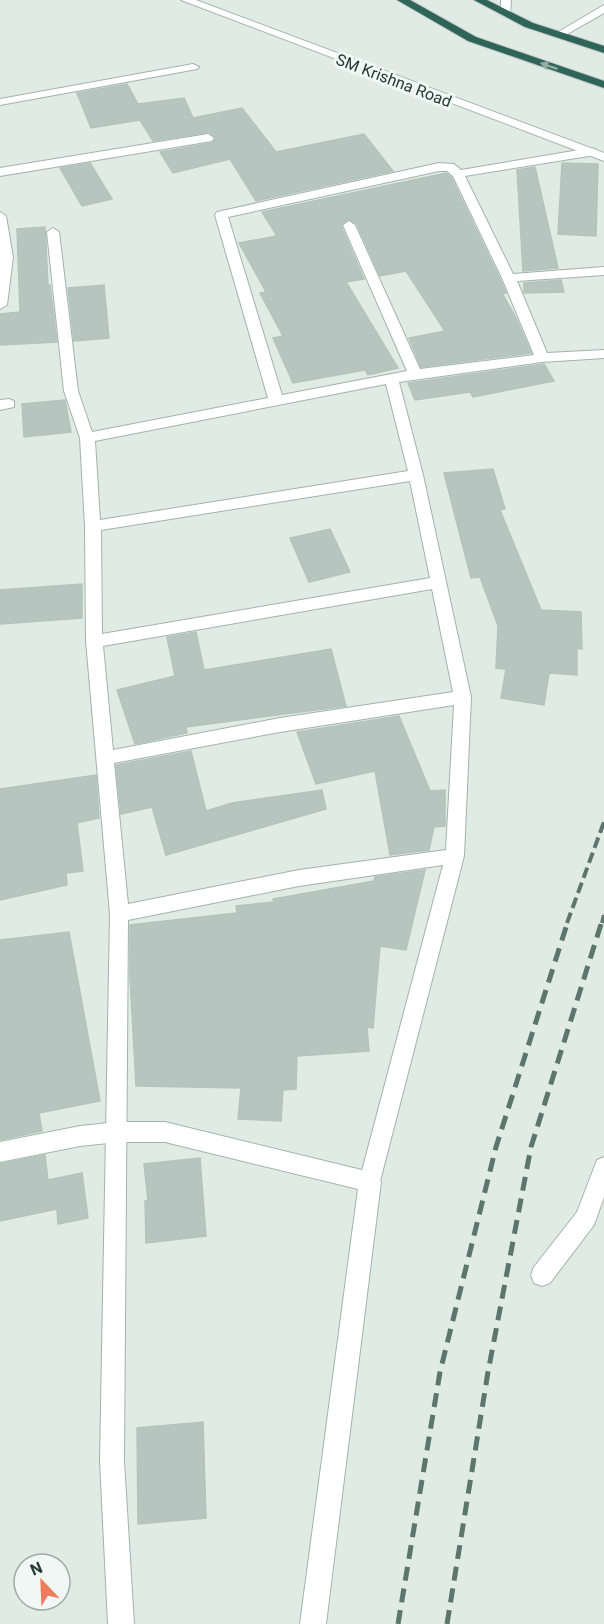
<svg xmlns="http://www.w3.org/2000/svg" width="604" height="1624" font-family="Roboto,sans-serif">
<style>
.building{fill:#b6c5bf;stroke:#b3c4bc;stroke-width:1.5}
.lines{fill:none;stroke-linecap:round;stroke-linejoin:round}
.lane-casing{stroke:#a3b2ad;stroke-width:2}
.street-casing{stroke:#a3b2ad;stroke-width:2}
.secondary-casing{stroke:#a0b6ad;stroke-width:2}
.highway-casing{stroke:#c1c8c6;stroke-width:2}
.lane{fill:#fff;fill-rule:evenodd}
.street{fill:#fff;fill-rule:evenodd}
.secondary{fill:#fff;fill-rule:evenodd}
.highway{fill:#2f6558;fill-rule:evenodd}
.rail-far1{stroke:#5c766e;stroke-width:4;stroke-dasharray:11 5;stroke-linecap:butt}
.rail{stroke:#5c766e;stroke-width:5;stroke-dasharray:14 8;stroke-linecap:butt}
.oneway{fill:#90aea6}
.labels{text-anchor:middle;stroke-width:6;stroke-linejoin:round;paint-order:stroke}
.far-street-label{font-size:16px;fill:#223a33;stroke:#f1f7f4}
</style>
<rect width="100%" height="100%" fill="#e0ebe6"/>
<g class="building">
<polygon points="127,84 138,104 184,98 193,118 242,108 276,152 364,134 393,171 256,201 230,159 173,173 160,152 212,143 216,138 209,132 153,141 140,120 91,128 77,93"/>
<polygon points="90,163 112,199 82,206 60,168"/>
<polygon points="562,163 598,164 596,236 558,234"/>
<polygon points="535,167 558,268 523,271 517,170"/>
<polygon points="446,173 451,177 500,279 506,293 502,293 516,318 531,353 421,367 409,338 445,331 406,271 380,276 357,224 348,219 341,226 364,279 346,282 398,368 368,375 365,370 293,383 273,338 283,336 260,293 266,292 239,243 277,236 262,212"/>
<polygon points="45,227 48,285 50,285 57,342 0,345 0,314 20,312 17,229"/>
<polygon points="561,280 564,292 524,293 524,283"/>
<polygon points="104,285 109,338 74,341 68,288"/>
<polygon points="544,364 554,381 473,397 470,392 415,400 408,383"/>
<polygon points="65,400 71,432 24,437 22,404"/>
<polygon points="493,469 505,509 500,510 541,610 581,612 582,649 577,648 577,675 549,673 544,705 501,698 506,669 496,668 498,626 480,577 471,578 444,473"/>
<polygon points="330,529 350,572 309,582 290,538"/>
<polygon points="82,584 82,618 0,624 0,590"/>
<polygon points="196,632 204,670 331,649 346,706 186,727 187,733 135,744 117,690 175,676 167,637"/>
<polygon points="399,716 430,791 445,790 445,826 434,827 429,850 390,855 375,771 316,784 297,732"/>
<polygon points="191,751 206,811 232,803 322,790 326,809 166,855 152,807 121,814 116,765"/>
<polygon points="96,775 99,818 77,823 83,871 66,873 67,885 0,900 0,789"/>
<polygon points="425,870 406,950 380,946 373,1028 367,1027 369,1051 297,1056 296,1089 283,1090 281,1121 238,1119 241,1088 136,1086 130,977 130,925 237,913 236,906 274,902 273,899 374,881 375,877"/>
<polygon points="69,932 100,1101 39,1113 42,1131 0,1140 0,940"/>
<polygon points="45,1155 48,1180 82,1173 88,1218 58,1224 57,1209 0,1221 0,1164"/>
<polygon points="200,1158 206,1236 146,1243 145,1201 148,1201 144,1164"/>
<polygon points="203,1422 206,1518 138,1524 137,1428"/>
</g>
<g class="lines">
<defs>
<polygon id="lane" points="604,1157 604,1197 594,1225 550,1283 542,1286 534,1283 531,1275 534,1267 577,1212 597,1160"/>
<g id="street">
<polygon points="193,64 199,67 197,69 0,105 0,99"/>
<polygon points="208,134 214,138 212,141 0,176 0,168"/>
<path d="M591,148L595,149V155L465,176L513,274L604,267V275L517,281L547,353L604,350V358L542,362L399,382L423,475L471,697L464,856L378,1189L370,1192L362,1189L359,1182L443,865L299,886L128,920L124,1461L134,1624H108L100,1461L110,914L86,641L85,526L80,438L64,391L47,232L53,228L59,232L78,391L92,432L268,398L215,215L217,212L439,163L454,164L461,170ZM439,171H447L453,176L502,278L534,355L420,369L355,225L349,221L343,225L407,371L282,395L228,217ZM386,384L408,471L100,520L95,441ZM410,481L430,578L102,634L101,530ZM432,589L453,692L280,718L113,750L103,646ZM454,705L446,850L299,870L128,904L114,763L280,732Z"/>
<polygon points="0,212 6,216 13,257 7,305 0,309"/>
<polygon points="9,399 14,401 14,407 0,410 0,400"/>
</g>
<g id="secondary">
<polygon points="181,0 196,0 604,153 604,161"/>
<polygon points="501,0 511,0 510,16 501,14"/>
<polygon points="604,5 604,13 562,37 553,35"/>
<polygon points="118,1122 165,1122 370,1172 378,1175 381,1182 326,1624 300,1624 358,1189 165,1142 118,1142 80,1146 0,1162 0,1142 80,1126"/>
</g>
<g id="highway">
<polygon points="397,0 410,0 476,37 604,81 604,88 468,41"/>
<polygon points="474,0 487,0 533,23 604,46 604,53 525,27"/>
</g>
</defs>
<use href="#lane" class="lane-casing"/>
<use href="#street" class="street-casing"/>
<use href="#secondary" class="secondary-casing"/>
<use href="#highway" class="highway-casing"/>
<use href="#lane" class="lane"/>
<use href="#street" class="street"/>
<use href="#secondary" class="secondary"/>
<use href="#highway" class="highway"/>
<g class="rail-far1">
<polyline points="567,923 604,822"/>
<polyline points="602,923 604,915"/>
</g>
<g class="rail">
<polyline points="398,1624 440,1372 496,1147 568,921"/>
<polyline points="447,1624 488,1372 531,1147 602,921"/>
</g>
</g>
<defs><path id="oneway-solid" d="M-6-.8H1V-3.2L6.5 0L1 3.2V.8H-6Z" transform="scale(1.5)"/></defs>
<use class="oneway" href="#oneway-solid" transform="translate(549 66) rotate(-161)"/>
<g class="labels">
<g class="far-street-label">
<text transform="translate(394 80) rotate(21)" y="6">SM Krishna Road</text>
</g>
</g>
<g transform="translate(42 1582) rotate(337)"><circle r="28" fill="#f1f7f4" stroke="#9eaba7" stroke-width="1.5"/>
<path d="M0-4.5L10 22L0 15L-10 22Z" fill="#ec7c5d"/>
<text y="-9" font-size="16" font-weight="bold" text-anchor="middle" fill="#223a33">N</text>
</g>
</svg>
